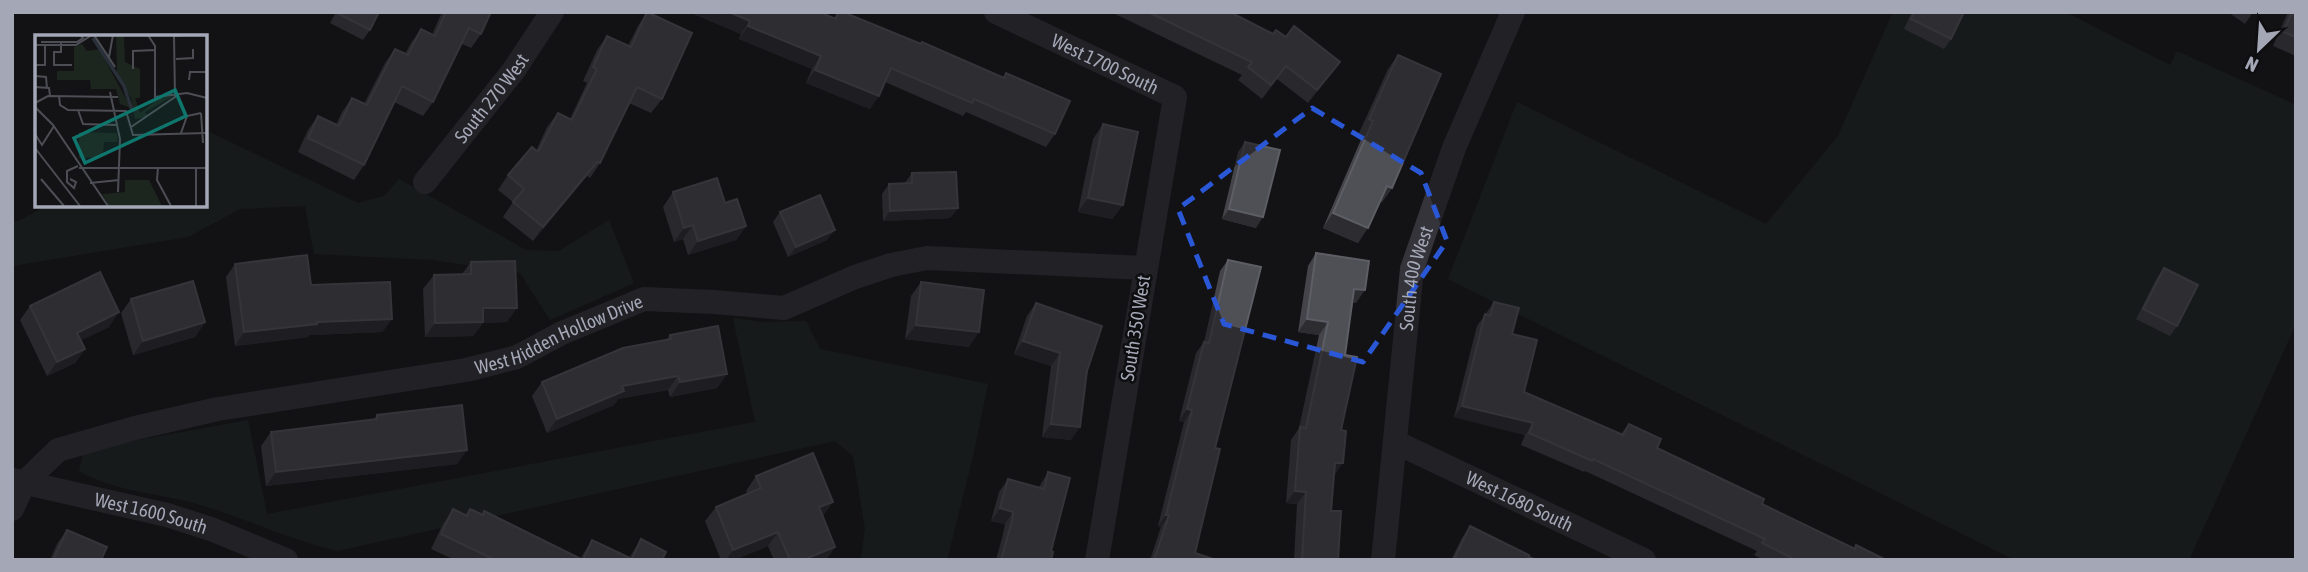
<svg xmlns="http://www.w3.org/2000/svg" width="2308" height="572" font-family="'Asap Condensed',sans-serif">
<style>
.green{fill:#1d251f}
.lines{fill:none;stroke-linecap:round;stroke-linejoin:round}
.street{stroke:#34343a;stroke-width:24}
.wall{fill:#45444a}
.shaded-wall{fill:#2d2c30}
.building{fill:#4f4f56;stroke:#5d5d65;stroke-width:2}
.marked{fill:none;stroke:#2a57d5;stroke-width:5;stroke-dasharray:14 9;stroke-linejoin:round}
.labels{text-anchor:middle;stroke-width:5;stroke-linejoin:round;paint-order:stroke}
.street-label{font-size:19px;fill:#a4a7b6;stroke:#0e0e10}
.inset-river{fill:none;stroke:#293039;stroke-width:3.5}
.inset-road{fill:none;stroke:#4d4e55;stroke-width:2}
.view{fill:#0f766e;fill-opacity:0.15;stroke:#0f766e;stroke-width:3.5}
.inset-edge{fill:none;stroke:#a4a7b6;stroke-width:3.5}
</style>
<rect width="100%" height="100%" fill="#131315"/>
<g class="green">
<polygon points="1893,12 2065,12 2170,65 2177,51 2296,105 2296,324 2189,560 2015,560 1448,279 1517,102 1766,224 1838,136"/>
<polygon points="205,130 358,203 384,196 399,179 526,250 559,251 609,220 634,283 550,320 520,273 433,260 314,254 305,206 240,209 188,237 12,266 12,221 18,221 49,205 205,205"/>
<path d="M733,318L763,322L806,321L820,349L988,384L973,456L947,560H861L865,529L853,456L835,441L337,551C291,540 249,520 204,506C163,493 117,493 79,471L84,450L248,420L267,514L755,422Z"/>
</g>
<g class="lines">
<g class="street">
<path id="s1" d="M996,12L1175,97L1097,560"/>
<path id="s2" d="M425,182L514,70L552,12"/>
<path id="s3" d="M1395,442L1644,560"/>
<path id="s4" d="M13,480L167,515L211,529L286,560"/>
<path id="s5" d="M12,509L24,483L58,450L135,428L218,409L466,370L517,357L562,333L644,299L714,302L784,308L855,277L891,265L927,258L1145,268"/>
<path id="s6" d="M1383,560L1412,269L1454,148L1513,12"/>
</g>
</g>
<g class="wall">
<polygon points="336,12 379,12 370,30 363,40 330,23"/>
<polygon points="442,12 491,12 481,34 471,48 462,44 433,102 423,116 394,102 364,165 354,180 298,152 308,130 318,116 336,125 342,112 352,98 364,104 385,63 395,49 405,54 411,43 421,29 432,35"/>
<polygon points="647,12 662,99 651,113 629,103 600,163 590,178 587,176 533,241 503,217 513,202 498,190 508,175 536,151 547,127 558,113 570,119 587,83 583,81 597,50 607,36 628,46 638,26"/>
<polygon points="689,12 819,12 834,18 838,12 1003,78 1006,73 1055,134 1046,147 966,112 963,116 885,82 870,109 806,83 812,69 739,39 741,34"/>
<polygon points="1111,12 1230,12 1273,34 1286,37 1340,62 1308,103 1277,79 1262,99 1238,80 1242,75"/>
<polygon points="1912,12 1964,12 1951,39 1944,49 1904,29"/>
<polygon points="2228,12 2253,12 2245,24"/>
<polygon points="2288,12 2296,12 2296,56 2273,46"/>
<polygon points="1398,55 1392,188 1382,202 1380,202 1358,243 1323,228 1363,135 1359,133 1388,69"/>
<polygon points="1103,124 1123,205 1112,219 1078,212 1093,139"/>
<polygon points="1245,142 1256,228 1222,219 1238,152"/>
<polygon points="912,173 958,208 950,218 883,221 882,194 889,184 904,184"/>
<polygon points="673,192 725,203 746,226 736,240 688,255 683,239 674,242 663,207"/>
<polygon points="780,212 827,240 788,257 773,222"/>
<polygon points="1316,253 1356,303 1352,302 1345,355 1341,430 1334,476 1331,511 1338,560 1294,560 1297,504 1286,503 1291,440 1299,428 1319,335 1298,332 1308,266"/>
<polygon points="1228,260 1215,448 1195,553 1216,560 1150,560 1161,527 1158,526 1184,422 1179,421 1196,353 1204,342 1220,271"/>
<polygon points="471,262 507,322 483,323 473,336 425,337 423,289 434,275 462,274"/>
<polygon points="235,264 311,285 392,319 382,332 309,335 308,337 235,346 226,277"/>
<polygon points="2164,268 2177,326 2170,336 2136,319 2157,278"/>
<polygon points="921,282 969,347 905,339 911,296"/>
<polygon points="131,299 205,322 195,337 133,355 121,313"/>
<polygon points="1494,302 1512,334 1524,392 1621,434 1629,424 1657,448 1762,504 1854,549 1856,545 1886,560 1764,560 1754,555 1757,551 1585,471 1584,472 1521,445 1525,435 1454,417 1477,326"/>
<polygon points="1036,303 1087,371 1071,440 1042,437 1051,366 1014,354 1027,316"/>
<polygon points="30,306 109,327 81,340 85,349 75,363 47,376 20,320"/>
<polygon points="670,335 727,374 717,388 670,397 668,390 618,399 614,405 547,433 532,396 542,382 666,340"/>
<polygon points="377,415 457,464 266,486 261,446 271,432 374,419"/>
<polygon points="1048,472 1051,560 996,560 1003,534 1005,524 991,521 999,492 1008,479 1039,487"/>
<polygon points="756,476 823,516 835,547 826,560 774,560 768,546 734,560 721,560 705,521 716,507 748,494 746,491"/>
<polygon points="453,509 465,515 470,509 482,514 484,511 580,559 592,540 629,558 641,539 662,560 455,560 431,549 443,524"/>
<polygon points="1470,526 1529,557 1536,560 1451,560 1462,538"/>
<polygon points="67,530 101,560 50,560 57,544"/>
</g>
<g class="shaded-wall">
<polygon points="689,12 729,12 750,21 741,34"/>
<polygon points="748,26 821,56 812,69 739,39"/>
<polygon points="815,70 879,96 870,109 806,83"/>
<polygon points="597,162 587,176 533,241 543,227"/>
<polygon points="1387,186 1392,188 1382,202 1376,200"/>
<polygon points="1088,198 1123,205 1112,219 1078,212"/>
<polygon points="958,208 950,218 883,221 890,211"/>
<polygon points="1229,209 1263,217 1256,228 1222,219"/>
<polygon points="1333,213 1368,228 1358,243 1323,228"/>
<polygon points="693,225 683,239 674,242 684,228"/>
<polygon points="746,226 736,240 688,255 698,241"/>
<polygon points="835,230 827,240 788,257 796,247"/>
<polygon points="1354,289 1365,290 1356,303 1345,301"/>
<polygon points="483,308 517,308 507,322 483,323 473,336 425,337 435,323"/>
<polygon points="119,312 109,327 67,347 77,333"/>
<polygon points="392,319 382,332 309,335 308,337 235,346 244,332 317,322"/>
<polygon points="1307,319 1328,322 1319,335 1298,332"/>
<polygon points="205,322 195,337 133,355 143,341"/>
<polygon points="916,325 979,332 969,347 905,339"/>
<polygon points="1023,341 1060,353 1051,366 1014,354"/>
<polygon points="85,349 75,363 47,376 57,362"/>
<polygon points="727,374 717,388 670,397 680,382"/>
<polygon points="678,376 668,390 618,399 614,405 547,433 557,419 622,386"/>
<polygon points="1462,406 1533,423 1525,435 1454,417"/>
<polygon points="1187,409 1192,410 1184,422 1179,421"/>
<polygon points="1051,424 1080,427 1071,440 1042,437"/>
<polygon points="467,450 457,464 266,486 276,472"/>
<polygon points="1335,463 1343,463 1334,476"/>
<polygon points="1295,491 1306,492 1297,504 1286,503"/>
<polygon points="833,502 823,516 819,507"/>
<polygon points="1000,508 1013,512 1005,524 991,521"/>
<polygon points="1166,515 1169,515 1161,527 1158,526"/>
<polygon points="778,532 768,546 734,560 726,560 733,550"/>
<polygon points="835,547 826,560 803,560"/>
</g>
<g class="building">
<polygon points="338,12 379,12 370,30 337,13"/>
<polygon points="446,12 491,12 481,34 469,28 433,102 402,86 364,165 308,138 318,116 339,126 352,98 367,105 395,49 408,55 421,29 435,36"/>
<polygon points="647,12 692,33 662,99 637,87 600,163 597,162 543,227 513,202 524,189 508,175 532,147 538,152 558,113 572,120 597,69 593,67 607,36 631,47"/>
<polygon points="729,12 819,12 836,19 838,12 843,12 921,44 922,42 1004,78 1006,73 1070,101 1055,134 974,99 972,103 891,68 879,96 815,70 821,56 748,26 750,21"/>
<polygon points="1148,12 1230,12 1273,34 1276,30 1286,37 1294,26 1340,62 1317,90 1286,66 1271,85 1248,67 1252,62"/>
<polygon points="1914,12 1964,12 1951,39 1911,19"/>
<polygon points="2292,12 2296,12 2296,37 2283,32"/>
<polygon points="1398,55 1441,74 1392,188 1387,186 1368,228 1333,213 1373,121 1369,119"/>
<polygon points="1103,124 1138,132 1123,205 1088,198"/>
<polygon points="1245,142 1280,150 1263,217 1229,209"/>
<polygon points="956,172 958,208 890,211 889,184 912,183 912,173"/>
<polygon points="717,178 725,203 737,199 746,226 698,241 693,225 684,228 673,192"/>
<polygon points="820,195 835,230 796,247 780,212"/>
<polygon points="1316,253 1369,261 1365,290 1354,289 1345,355 1357,357 1341,430 1346,431 1343,463 1335,463 1331,511 1341,511 1338,560 1302,560 1306,492 1295,491 1300,427 1306,428 1328,322 1307,319"/>
<polygon points="307,255 311,285 390,282 392,319 317,322 317,324 244,332 235,264"/>
<polygon points="1228,260 1261,267 1215,448 1220,449 1195,553 1216,560 1154,560 1169,515 1166,515 1192,410 1187,409 1204,342 1209,343"/>
<polygon points="515,261 517,308 483,308 483,322 435,323 434,275 471,274 471,262"/>
<polygon points="2164,268 2198,285 2177,326 2143,309"/>
<polygon points="100,272 119,312 77,333 85,349 57,362 30,306"/>
<polygon points="193,281 205,322 143,341 131,299"/>
<polygon points="921,282 984,290 979,332 916,325"/>
<polygon points="1494,302 1519,308 1512,334 1537,340 1524,392 1623,435 1629,424 1661,439 1657,448 1764,499 1762,504 1855,549 1856,545 1886,560 1796,560 1762,543 1765,539 1593,459 1592,461 1529,433 1533,423 1462,406 1485,314 1490,316"/>
<polygon points="1036,303 1102,326 1087,371 1080,427 1051,424 1060,353 1023,341"/>
<polygon points="718,326 727,374 680,382 678,376 622,386 624,391 557,419 542,382 623,348 671,339 670,335"/>
<polygon points="462,405 467,450 276,472 271,432 377,419 377,415"/>
<polygon points="813,453 833,502 819,507 835,547 803,560 790,560 778,532 733,550 716,507 761,488 756,476"/>
<polygon points="1048,472 1070,478 1051,551 1053,552 1051,560 1001,560 1012,521 1013,512 1000,508 1008,479 1044,489"/>
<polygon points="453,509 467,516 470,509 483,515 484,511 583,560 495,560 441,534"/>
<polygon points="1470,526 1529,555 1529,557 1536,560 1460,560 1455,557"/>
<polygon points="67,530 107,547 101,560 53,560"/>
<polygon points="641,539 666,552 662,560 583,560 592,540 632,559"/>
</g>
<path d="M0 0H2308V572H0ZM1312,108L1421,173L1447,241L1363,362L1224,324L1178,209Z" fill="#131315" fill-opacity=".55" fill-rule="evenodd"/>
<path class="marked" d="M1312,108L1421,173L1447,241L1363,362L1224,324L1178,209Z"/>
<g class="labels">
<g class="street-label">
<text dy="7" stroke="none"><textPath href="#s1" startOffset="121">West 1700 South</textPath></text>
<text dy="7" stroke="none"><textPath href="#s2" startOffset="107">South 270 West</textPath></text>
<text dy="7" stroke="none"><textPath href="#s6" startOffset="284">South 400 West</textPath></text>
<text transform="translate(1135 328) rotate(-81)" y="7">South 350 West</text>
<text dy="7" stroke="none"><textPath href="#s5" startOffset="592">West Hidden Hollow Drive</textPath></text>
<text dy="7" stroke="none"><textPath href="#s3" startOffset="138">West 1680 South</textPath></text>
<text dy="7" stroke="none"><textPath href="#s4" startOffset="142">West 1600 South</textPath></text>
</g>
</g>
<g transform="translate(35 35)">
<rect width="172" height="172" fill="#131315"/>
<path d="M81,0H89L90,27L105,34V63H100L105,78L125,63L138,61L110,77L113,82L100,84L96,63L82,39ZM47,9L52,16L64,14L96,73L85,69L81,54H56L55,45H22V36H39V12ZM44,97L82,98L83,107H69L68,122L44,123ZM90,145H114L127,171H74L67,159L90,157Z" fill="#1d251f"/>
<path class="inset-river" d="M58,3L89,51L97,75"/>
<path class="inset-road" d="M59,0L80,32M113,0L120,11V62L152,58L172,63M6,7H42L48,3L45,0M26,7V17H19V30H37M0,10H41L57,0M74,22L78,0M141,24L158,23V14M0,30H10V10M98,34V16L120,15M0,41L11,42L12,53M154,45L155,37H172M0,52L14,53L15,61M75,57L85,104L83,157M24,61L25,70L33,75L91,76L98,100L172,98M0,68L13,61L83,62M0,72L18,90L73,171M43,75L48,89L81,90M166,78L168,108M96,92L140,62L139,1L150,0M146,98L152,81L166,78M0,99L7,110L19,91M0,113L45,171M123,132L122,145L136,171M44,133H172M161,133V171M6,144L29,171M35,144L41,147L39,153L32,147V136L43,131M55,148L84,145"/>
<path class="view" d="M140,55L151,81L50,128L39,103Z"/>
<rect width="172" height="172" class="inset-edge"/>
</g>
<rect width="2308" height="572" fill="none" stroke="#a4a7b6" stroke-width="28"/>
<g transform="translate(2259 49) rotate(205)" stroke="#0e0e10" stroke-width="5" paint-order="stroke">
<path d="M0-5L12 26L0 18L-12 26Z" fill="#a4a7b6"/>
<text y="-10" font-size="19" font-weight="bold" text-anchor="middle" fill="#a4a7b6">N</text>
</g>
</svg>
